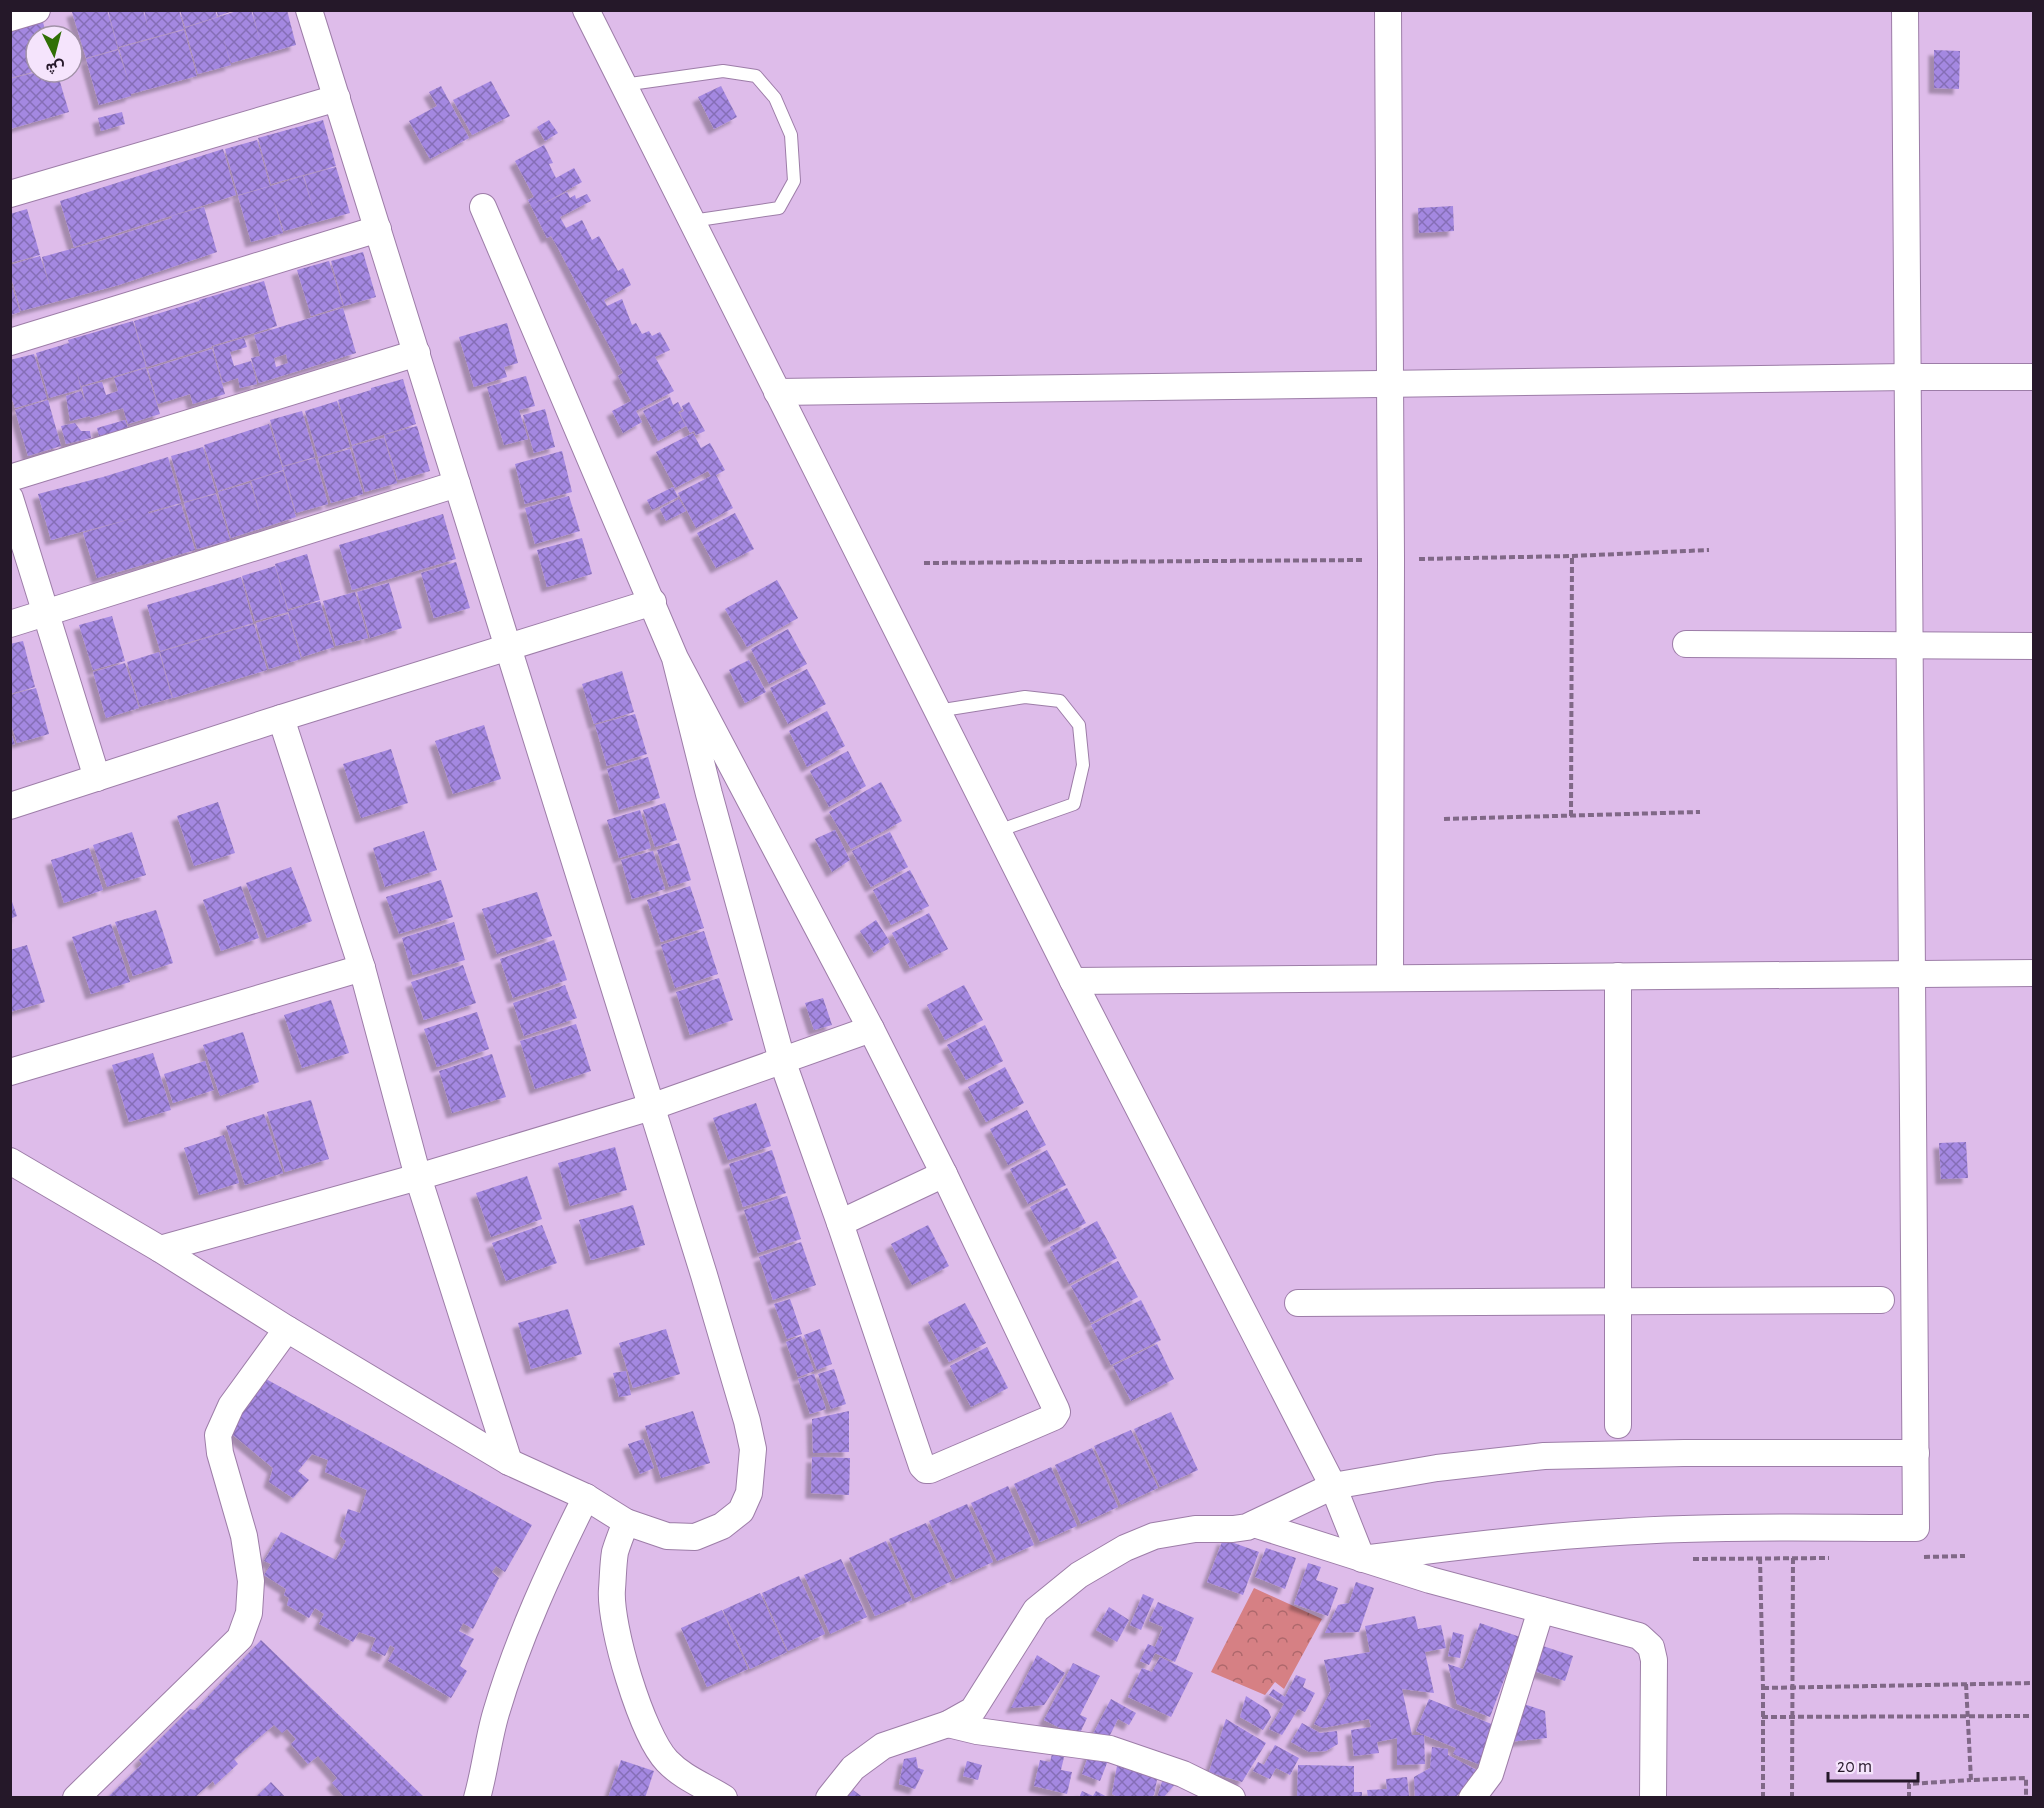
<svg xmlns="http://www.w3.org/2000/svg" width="2044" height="1808" font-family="'Alegreya Sans',Vazirmatn,sans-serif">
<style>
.park{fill:url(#park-crowns)}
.building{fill:url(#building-cross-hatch);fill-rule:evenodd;filter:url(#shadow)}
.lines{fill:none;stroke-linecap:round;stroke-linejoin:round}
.lane-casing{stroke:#9d7da8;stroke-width:14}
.street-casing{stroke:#9d7da8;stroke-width:28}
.path{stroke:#806887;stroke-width:4;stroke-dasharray:6 3;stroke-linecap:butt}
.lane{stroke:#fff;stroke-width:12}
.street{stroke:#fff;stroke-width:26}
</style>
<defs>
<pattern id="park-crowns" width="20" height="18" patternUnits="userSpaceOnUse" patternTransform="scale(1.5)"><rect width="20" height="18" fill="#d68084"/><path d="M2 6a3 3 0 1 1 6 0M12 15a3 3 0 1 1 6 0" fill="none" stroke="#ad686c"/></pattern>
<pattern id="building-cross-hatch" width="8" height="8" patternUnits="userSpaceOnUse" patternTransform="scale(1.5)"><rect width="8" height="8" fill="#a488e1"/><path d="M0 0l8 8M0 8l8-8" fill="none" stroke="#856eb6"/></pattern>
<filter id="shadow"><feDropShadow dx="-5.5" dy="5.5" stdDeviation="1.5" flood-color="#0004"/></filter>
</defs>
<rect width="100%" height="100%" fill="#debcea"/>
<polygon class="park" points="1254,1588 1322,1619 1284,1689 1275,1682 1265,1695 1211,1672"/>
<g class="building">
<polygon points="78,10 107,10 118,49 86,58 72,12"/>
<polygon points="108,10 143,10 148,28 144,10 179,10 184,29 118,47"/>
<polygon points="180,10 215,10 217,17 185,27"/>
<polygon points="216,10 233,10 233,11 218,16"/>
<polygon points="240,10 251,10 261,44 252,10 287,10 296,45 231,63 221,31 231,65 198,74 185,28"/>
<polygon points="42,19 47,36 36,36 36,71 10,78 10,29"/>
<polygon points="184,30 197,76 131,94 131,96 99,105 86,59 118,50 129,83 119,48"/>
<polygon points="1934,50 1960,51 1959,89 1934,88"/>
<polygon points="37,72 57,72 69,112 10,129 10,79"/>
<polygon points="491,81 510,116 472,135 453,100"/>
<polygon points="441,86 469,138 430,159 409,121 437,106 429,92"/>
<polygon points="721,86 737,117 714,129 698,97"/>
<polygon points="122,112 125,124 101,131 98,118"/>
<polygon points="323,120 336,166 271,184 258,138"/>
<polygon points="549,120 558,133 545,141 537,127"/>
<polygon points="257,140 270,186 238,195 225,149"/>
<polygon points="544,145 553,163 549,164 556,178 574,168 582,182 539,206 567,192 570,198 575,195 576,199 587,194 591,201 560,217 566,228 582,220 592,240 599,236 618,271 623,268 631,285 604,300 607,306 622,299 632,325 636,323 642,334 649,331 652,336 660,332 670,350 655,357 674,391 636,411 642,422 623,433 612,411 631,401 618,376 623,373 558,248 551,236 547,238 528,200 534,197 515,161"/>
<polygon points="223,149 236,195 74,247 60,201"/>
<polygon points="336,167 350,213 284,231 273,198 283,233 251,242 238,196 303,176 315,215 304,176"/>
<polygon points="1453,206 1454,231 1419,233 1418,208"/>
<polygon points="204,207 217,252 119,285 21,311 10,274 10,265 40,256 50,287 42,257 107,239 172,218 171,216"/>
<polygon points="27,209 40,255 10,263 10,214"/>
<polygon points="363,252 376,297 344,306 331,261"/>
<polygon points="329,261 343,306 311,316 297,270"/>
<polygon points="10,280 20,312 10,315"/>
<polygon points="264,281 277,326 211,346 212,347 147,367 134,321 199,301 209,335 199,300"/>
<path d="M343,308L356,353L259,383L251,358L260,356L254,335ZM286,354L288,363L276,367L274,358Z"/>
<polygon points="133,321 146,367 81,386 76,369 81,389 49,398 36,353 69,343 68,340"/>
<polygon points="507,323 518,363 504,367 507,377 474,387 459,337"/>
<polygon points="244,338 247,347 230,352 234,366 251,361 257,384 240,388 238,378 223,383 213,347"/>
<polygon points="212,349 225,394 193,404 190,394 158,404 148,369"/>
<polygon points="34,354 47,399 15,408 10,393 10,360"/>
<polygon points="146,368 160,414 128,424 123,408 90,418 90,416 70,421 66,396 81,391 86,404 82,387 102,382 106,395 118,391 114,378"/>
<polygon points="526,376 535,406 519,410 528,439 504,445 487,387"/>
<polygon points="403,379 416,424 352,445 338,400 371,390 371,388"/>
<polygon points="670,397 673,405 678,402 682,410 678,412 686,426 658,441 643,411"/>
<polygon points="48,400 61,446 28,456 15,410"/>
<polygon points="337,401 350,447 318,457 305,411"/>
<polygon points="689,402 705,431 696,435 694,431 690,433 680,413 684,411 682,406"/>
<polygon points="545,409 555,447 534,453 523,415"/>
<polygon points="302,411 315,457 283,466 270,420"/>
<polygon points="125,420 128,428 99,436 97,428"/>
<polygon points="75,423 81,431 90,431 91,438 66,444 61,426"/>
<polygon points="269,424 283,470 218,491 204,445"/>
<polygon points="417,426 430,471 398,480 384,435"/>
<polygon points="693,433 701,448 710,443 725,470 716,475 733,508 696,528 678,493 711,476 708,471 675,488 656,452"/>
<polygon points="384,438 397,483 365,492 352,446"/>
<polygon points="203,447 216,493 184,502 171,456"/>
<polygon points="350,449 363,494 331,503 318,458"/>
<polygon points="562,451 572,492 525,504 515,464"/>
<polygon points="168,457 181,503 148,512 149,514 51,540 38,494 103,477"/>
<polygon points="315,458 328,504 296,513 283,467"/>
<polygon points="283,471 296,517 231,538 218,492 250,483 262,520 251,481"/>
<polygon points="673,487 678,497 652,510 647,500"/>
<polygon points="216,494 230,540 197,549 184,503"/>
<polygon points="569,496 580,531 535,544 525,508"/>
<polygon points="679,499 686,511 666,521 660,509"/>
<polygon points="181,504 195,550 97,578 83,533"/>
<polygon points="735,513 754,549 716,568 697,533"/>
<polygon points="443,514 456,559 352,590 339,545"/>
<polygon points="582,538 592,574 547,587 537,550"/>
<polygon points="307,554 320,600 288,609 275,564"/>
<polygon points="456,562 470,608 434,618 421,573"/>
<polygon points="275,566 288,612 255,621 242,576"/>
<polygon points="241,577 253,623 160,651 147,605"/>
<polygon points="777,580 798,618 747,647 725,609"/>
<polygon points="389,583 402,628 370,638 357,592"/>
<polygon points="355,592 368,638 336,646 323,601"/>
<polygon points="320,601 334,647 302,657 288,611"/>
<polygon points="288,614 301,659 269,669 256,623"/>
<polygon points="112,616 125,661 93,670 79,625"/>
<polygon points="254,624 267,670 173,698 160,652"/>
<polygon points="788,629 807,664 769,684 751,649"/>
<polygon points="23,641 35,687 10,694 10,644"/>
<polygon points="159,652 172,698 140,707 127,662"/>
<polygon points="749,660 766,692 745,703 729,670"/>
<polygon points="125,663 139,708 106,718 93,672"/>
<polygon points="807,669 826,704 788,724 770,688"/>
<polygon points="622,671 634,712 594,724 582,684"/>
<polygon points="36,688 49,734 17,743 10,721 10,695"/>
<polygon points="827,711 845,746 807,767 789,731"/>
<polygon points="635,714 647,754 607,766 595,725"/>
<polygon points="484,725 501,779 453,794 435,741"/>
<polygon points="10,731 15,744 10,745"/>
<polygon points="391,749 408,803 361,818 343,764"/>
<polygon points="848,751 866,786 829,807 810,771"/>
<polygon points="648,757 660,798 619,810 607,769"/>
<polygon points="881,782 902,821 851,849 829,812"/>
<polygon points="218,802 235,853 194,866 177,816"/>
<polygon points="665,803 677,840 655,847 643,810"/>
<polygon points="640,810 651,848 619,858 607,820"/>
<polygon points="835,830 850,860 832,872 815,839"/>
<polygon points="424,831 437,870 385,887 373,848"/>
<polygon points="132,832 146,875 107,887 93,845"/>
<polygon points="890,832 908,867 871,887 852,851"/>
<polygon points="679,843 691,880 669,887 657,850"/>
<polygon points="89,848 103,890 64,903 51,860"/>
<polygon points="653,851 665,889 632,899 621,860"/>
<polygon points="291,867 312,921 267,938 246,883"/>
<polygon points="910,870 929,906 891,925 873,890"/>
<polygon points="441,880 453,917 399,934 386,897"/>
<polygon points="241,886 259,938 221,951 203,900"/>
<polygon points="690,886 704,928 661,942 647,900"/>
<polygon points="537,892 552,936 497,954 482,909"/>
<polygon points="10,896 17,916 10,919"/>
<polygon points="156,910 173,963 133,976 115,922"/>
<polygon points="929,913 948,949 910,968 892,933"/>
<polygon points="876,920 890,942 874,953 860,931"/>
<polygon points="454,922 465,960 413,975 402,938"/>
<polygon points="111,924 130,982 91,994 72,937"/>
<polygon points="704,931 718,974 675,988 661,945"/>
<polygon points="554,940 567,980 513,998 500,959"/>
<polygon points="27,945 45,1002 10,1012 10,950"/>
<polygon points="463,965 476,1003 424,1020 411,982"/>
<polygon points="719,978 733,1020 690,1035 676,992"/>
<polygon points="565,985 577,1018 524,1036 513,1003"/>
<polygon points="964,985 983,1020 945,1040 927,1005"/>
<polygon points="823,998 832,1025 814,1030 805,1003"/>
<polygon points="331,1000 349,1053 302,1068 284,1015"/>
<polygon points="477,1012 489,1049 437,1067 424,1029"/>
<polygon points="576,1024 591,1071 535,1089 520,1041"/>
<polygon points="985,1025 1003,1061 966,1080 947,1045"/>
<polygon points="243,1032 259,1082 220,1096 203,1045"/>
<polygon points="153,1053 171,1110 129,1122 112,1065"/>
<polygon points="492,1054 506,1097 452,1113 439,1071"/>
<polygon points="205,1061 214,1090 173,1103 164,1074"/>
<polygon points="1005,1067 1024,1103 986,1122 968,1087"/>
<polygon points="311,1100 329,1159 285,1172 267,1112"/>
<polygon points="756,1103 771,1146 728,1160 713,1118"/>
<polygon points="1027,1110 1046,1145 1008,1165 990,1129"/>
<polygon points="264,1114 283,1173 245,1185 226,1126"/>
<polygon points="224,1135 239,1183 199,1195 184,1148"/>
<polygon points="1966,1142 1968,1178 1941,1179 1939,1143"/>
<polygon points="615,1147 627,1190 570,1206 558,1163"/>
<polygon points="772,1150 786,1193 743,1207 729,1164"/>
<polygon points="1047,1150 1066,1185 1028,1204 1010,1169"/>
<polygon points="527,1176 542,1219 491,1237 476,1193"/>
<polygon points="1067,1188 1086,1223 1049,1242 1030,1207"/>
<polygon points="787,1196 801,1239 758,1253 744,1210"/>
<polygon points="633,1205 645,1245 591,1260 579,1220"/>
<polygon points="1097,1221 1117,1258 1069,1284 1050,1247"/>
<polygon points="542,1225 557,1263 506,1281 492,1243"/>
<polygon points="928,1225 949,1266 912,1285 891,1244"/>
<polygon points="801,1242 816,1285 773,1300 759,1257"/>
<polygon points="1118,1261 1138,1297 1091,1323 1071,1286"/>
<polygon points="790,1299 802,1334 787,1339 774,1304"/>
<polygon points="1141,1300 1161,1340 1111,1365 1091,1325"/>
<polygon points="965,1303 986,1343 949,1362 928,1322"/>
<polygon points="568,1309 582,1354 531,1369 518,1323"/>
<polygon points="666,1329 680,1374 633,1388 619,1343"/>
<polygon points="820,1329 832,1364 817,1370 804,1335"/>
<polygon points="801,1336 814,1371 798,1377 786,1342"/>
<polygon points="1157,1344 1174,1379 1131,1401 1113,1366"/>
<polygon points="987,1347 1008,1388 971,1407 950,1366"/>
<polygon points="834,1369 846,1404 831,1409 818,1374"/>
<polygon points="626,1371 631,1395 619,1397 613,1373"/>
<polygon points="814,1374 826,1409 810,1414 798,1379"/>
<polygon points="266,1379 532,1525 505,1572 496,1566 492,1572 499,1578 473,1629 463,1623 459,1631 474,1639 460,1666 467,1671 451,1698 388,1661 395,1648 390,1645 385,1656 371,1650 376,1638 359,1632 353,1642 319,1624 324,1614 315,1608 309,1618 287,1605 289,1598 284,1595 286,1589 264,1575 271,1564 264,1561 281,1532 336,1560 346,1541 340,1536 348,1509 360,1513 367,1490 325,1472 328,1460 312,1454 298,1471 309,1480 293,1498 269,1482 273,1468 227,1430 253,1381 263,1385"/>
<polygon points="693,1411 710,1463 661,1478 645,1426"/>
<polygon points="849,1411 849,1452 813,1453 812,1419"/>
<polygon points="1171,1412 1198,1470 1160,1487 1134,1429"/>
<polygon points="1131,1430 1158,1488 1121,1505 1094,1446"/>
<polygon points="643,1439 654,1468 640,1474 628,1444"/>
<polygon points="1092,1448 1118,1507 1081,1524 1055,1465"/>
<polygon points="812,1457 850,1458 849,1495 811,1493"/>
<polygon points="1051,1467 1077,1526 1040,1542 1014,1484"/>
<polygon points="1008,1486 1034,1545 997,1561 971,1503"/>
<polygon points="967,1504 993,1562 956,1579 929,1521"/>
<polygon points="926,1523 952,1581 915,1598 889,1539"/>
<polygon points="1223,1539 1259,1552 1243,1595 1207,1582"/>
<polygon points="886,1541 912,1600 875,1616 849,1558"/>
<polygon points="1266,1548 1296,1558 1285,1589 1255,1577"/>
<polygon points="841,1559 867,1617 830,1634 804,1575"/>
<polygon points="1308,1563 1321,1567 1316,1580 1338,1588 1328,1616 1294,1604"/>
<polygon points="799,1576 825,1634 788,1651 762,1593"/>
<polygon points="1356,1582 1374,1588 1359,1632 1325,1633 1338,1605 1349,1603"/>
<polygon points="760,1593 787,1652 750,1669 723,1610"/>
<polygon points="1143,1594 1154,1599 1141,1630 1130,1625"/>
<polygon points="1158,1602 1194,1618 1175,1662 1155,1653 1149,1665 1140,1661 1148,1644 1155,1647 1163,1627 1149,1621"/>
<polygon points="1109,1607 1129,1620 1117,1642 1096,1630"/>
<polygon points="722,1610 748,1669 707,1687 681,1628"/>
<polygon points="1415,1616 1418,1629 1441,1625 1446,1648 1425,1652 1434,1693 1402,1689 1412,1735 1424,1735 1416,1731 1429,1699 1499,1727 1483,1766 1453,1754 1456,1748 1424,1735 1425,1764 1397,1765 1397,1738 1377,1742 1379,1753 1354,1756 1351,1730 1371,1727 1369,1719 1323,1728 1314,1724 1331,1690 1324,1660 1370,1652 1365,1626"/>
<polygon points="1480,1623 1520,1637 1490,1717 1457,1704 1448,1664 1463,1669"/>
<polygon points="1453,1632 1464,1635 1460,1658 1448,1656"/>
<polygon points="261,1640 425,1798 345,1798 332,1783 337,1778 318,1756 308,1764 291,1744 296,1739 287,1729 282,1733 274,1725 234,1759 238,1764 215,1785 213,1781 194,1798 107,1798 142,1764 139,1760 190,1709 195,1710"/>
<polygon points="1537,1644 1573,1656 1565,1681 1528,1669"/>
<polygon points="1037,1655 1065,1673 1044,1705 1011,1708"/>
<polygon points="1160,1657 1193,1673 1171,1717 1128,1697 1142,1668 1152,1672"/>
<polygon points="1073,1663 1100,1676 1080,1715 1087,1718 1078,1737 1044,1720"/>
<polygon points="1296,1675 1306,1679 1303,1687 1315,1693 1305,1712 1298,1709 1282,1735 1269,1729 1284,1704 1269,1695 1273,1689 1285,1697"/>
<polygon points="1246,1696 1268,1710 1271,1717 1263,1730 1240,1717"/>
<polygon points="1111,1699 1136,1713 1129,1725 1118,1719 1107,1741 1093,1734"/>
<polygon points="1521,1703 1545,1711 1547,1738 1508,1742"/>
<polygon points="1226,1719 1266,1743 1242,1782 1209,1772"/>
<polygon points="1302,1723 1320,1733 1337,1731 1338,1744 1326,1751 1309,1752 1291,1742"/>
<polygon points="1275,1745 1299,1758 1290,1775 1276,1768 1270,1779 1253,1771 1258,1762 1264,1765"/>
<polygon points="1432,1747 1448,1749 1448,1755 1482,1773 1454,1798 1415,1798 1414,1777 1430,1768"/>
<polygon points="1090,1751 1109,1758 1100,1781 1082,1774"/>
<polygon points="1052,1754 1064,1757 1061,1770 1072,1772 1067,1794 1034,1786 1040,1760 1050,1762"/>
<polygon points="916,1757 918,1768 924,1770 915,1789 899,1784 904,1759"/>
<polygon points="621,1760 654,1771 645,1798 608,1798"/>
<polygon points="967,1761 982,1765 978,1780 963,1776"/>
<polygon points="1298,1765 1354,1766 1354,1792 1362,1792 1362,1798 1297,1798"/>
<polygon points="1117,1766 1158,1774 1154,1795 1150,1798 1119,1798 1112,1794"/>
<polygon points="1407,1777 1409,1796 1368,1798 1367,1790 1387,1789 1386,1779"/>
<polygon points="1163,1778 1177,1782 1163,1798 1157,1798"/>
<polygon points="271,1782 286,1798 255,1798"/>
<polygon points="853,1790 864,1798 846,1798"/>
<polygon points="1082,1791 1093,1796 1096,1791 1109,1798 1079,1798"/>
</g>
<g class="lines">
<defs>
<g id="lane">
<polyline points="623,85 723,71 756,76 775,98 791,135 794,181 779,208 692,221"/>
<polyline points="937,711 1025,697 1060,701 1079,725 1083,765 1074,804 998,831"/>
</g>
<g id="street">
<path d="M586,10L1073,981L1333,1486L1362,1559C1469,1545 1576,1532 1684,1529C1761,1526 1839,1528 1916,1528L1905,10"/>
<polyline points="1388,10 1391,560 1390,978"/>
<polyline points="10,18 37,10"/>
<polyline points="10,194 337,98"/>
<polyline points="483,207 675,658 871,1029 944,1174 1056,1409 1057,1412 1054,1417 930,1470 926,1470 922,1466 840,1223 782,1060 709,794 675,658"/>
<polyline points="10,342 378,229"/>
<polyline points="777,392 1908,377 2034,377"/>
<polyline points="10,478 417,353"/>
<polyline points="10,498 97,778"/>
<polyline points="10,624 457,484"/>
<polyline points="1686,644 2034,646"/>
<polyline points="281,718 362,968 418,1177 509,1462"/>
<polyline points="10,806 281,718 653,602"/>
<polyline points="1073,981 2034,973"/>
<polyline points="10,1072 362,968"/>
<polyline points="10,1161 160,1249 287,1329 509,1462 586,1497 626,1522 667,1536 695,1537 722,1526 741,1511 749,1493 753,1449 747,1421 704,1275 309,10"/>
<polyline points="840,1223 944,1174"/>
<polyline points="160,1249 418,1177 651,1107 871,1029"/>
<polyline points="1298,1303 1881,1300"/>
<polyline points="1618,1425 1618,976"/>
<path d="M626,1522C622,1532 618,1542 615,1552C613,1564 613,1577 612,1589C609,1625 642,1735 667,1761C683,1778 705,1786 724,1798"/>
<polyline points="1254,1524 1430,1580 1639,1636 1651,1647 1654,1660 1653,1798"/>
<polyline points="948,1724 977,1731 1110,1749 1183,1774 1232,1798"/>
<polyline points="76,1798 240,1638 249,1613 251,1581 244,1536 220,1453 218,1435 231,1406 287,1329"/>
<path d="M477,1798C485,1770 488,1740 496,1713C518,1638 551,1567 586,1497"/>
<polyline points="829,1798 853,1768 883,1746 948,1724 973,1710 1036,1610 1079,1575 1125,1548 1154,1536 1195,1529 1233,1529 1247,1527 1333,1486 1437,1468 1544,1456 1684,1453 1916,1453"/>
<polyline points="1472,1798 1490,1774 1541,1610"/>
</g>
</defs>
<use href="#lane" class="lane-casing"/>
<use href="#street" class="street-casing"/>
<g class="path">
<polyline points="1419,559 1572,556 1709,550"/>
<polyline points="924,563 1364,560"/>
<polyline points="1571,816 1572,556"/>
<polyline points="1444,819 1700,812"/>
<polyline points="1924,1557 1965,1556"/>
<polyline points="1760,1558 1763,1688 1763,1798"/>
<polyline points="1693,1559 1829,1558"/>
<polyline points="1966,1684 1971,1780 2026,1778 2026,1798"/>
<polyline points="1763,1688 2034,1683"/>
<polyline points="1762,1717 2034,1716"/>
<polyline points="1792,1798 1793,1558"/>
<polyline points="1909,1798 1909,1784 1971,1780"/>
</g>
<use href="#lane" class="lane"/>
<use href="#street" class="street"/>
</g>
<rect width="2044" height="1808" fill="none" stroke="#251829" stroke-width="24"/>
<g transform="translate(54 54) rotate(174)"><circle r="28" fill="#f5e4fc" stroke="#a292a8" stroke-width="1.5"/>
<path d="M0-4.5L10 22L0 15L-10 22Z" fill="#306f05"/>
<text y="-9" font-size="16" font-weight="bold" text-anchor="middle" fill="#251829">ش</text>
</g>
<path d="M1828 1772v9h90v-9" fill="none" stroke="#251829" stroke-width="3"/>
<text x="1837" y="1772" font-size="18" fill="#251829" stroke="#f5e4fc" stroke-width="4.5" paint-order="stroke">20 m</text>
</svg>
